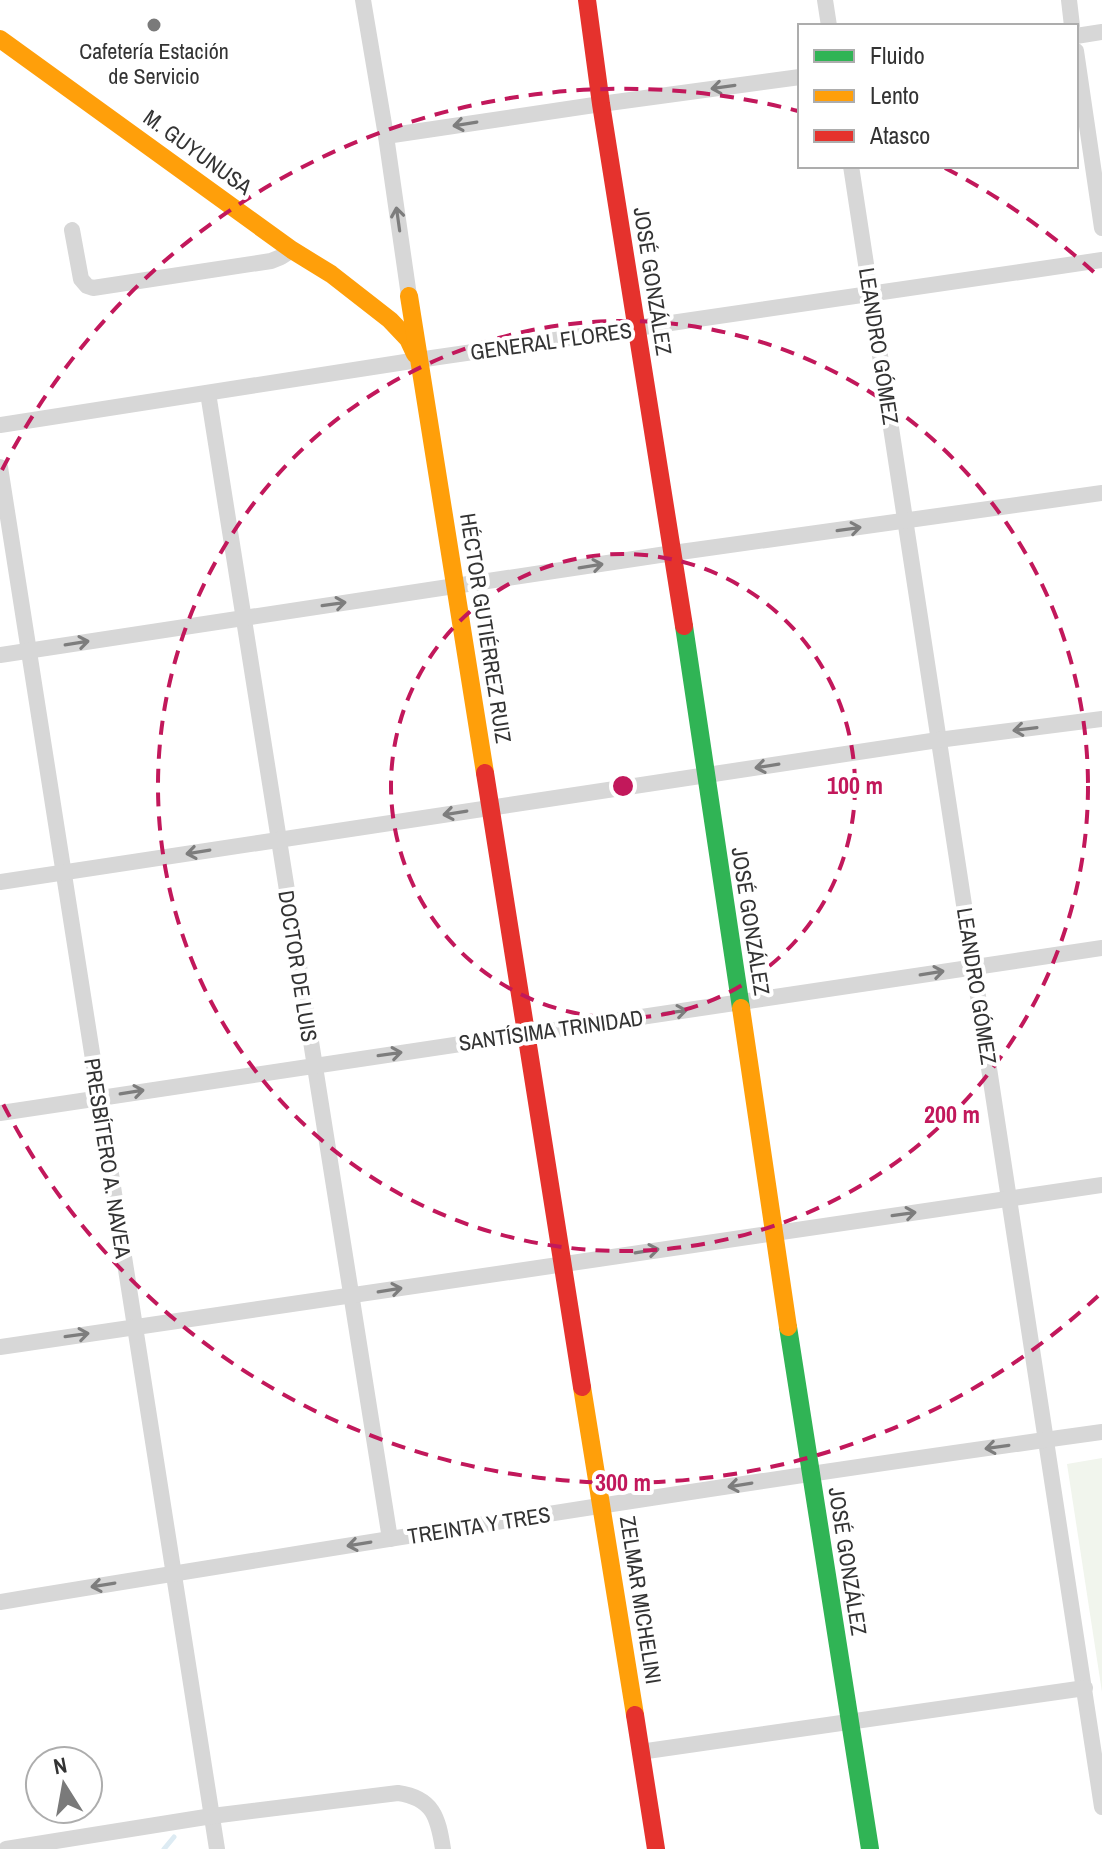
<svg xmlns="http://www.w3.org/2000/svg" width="1102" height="1849" font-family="'Archivo Narrow',sans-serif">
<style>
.green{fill:#f1f5ed}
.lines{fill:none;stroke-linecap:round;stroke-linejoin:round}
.stream{stroke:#ddebf3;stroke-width:5}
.street{stroke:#d7d7d7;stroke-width:16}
.fast{stroke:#30b455;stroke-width:18}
.slow{stroke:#ff9f0a;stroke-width:18}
.jam{stroke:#e5322d;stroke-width:18}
.oneway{stroke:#7d7d7d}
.ring{fill:none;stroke:#c2185b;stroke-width:4;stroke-dasharray:14 10}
.poi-dot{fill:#7a7a7a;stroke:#fff;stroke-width:3}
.labels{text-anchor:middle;stroke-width:8;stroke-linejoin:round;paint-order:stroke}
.poi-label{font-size:22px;fill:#333;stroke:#fff}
.street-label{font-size:22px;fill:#333;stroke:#fff}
.centre{fill:#c2185b;stroke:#fff;stroke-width:4}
.ring-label{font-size:24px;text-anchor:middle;font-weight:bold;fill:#c2185b;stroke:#fff;stroke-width:8;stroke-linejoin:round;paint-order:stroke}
</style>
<rect width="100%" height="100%" fill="#fff"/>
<polygon class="green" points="1102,1458 1102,1692 1067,1464"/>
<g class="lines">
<polyline class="stream" points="164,1849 174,1837"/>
<g class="street">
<polyline points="363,0 386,136 409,296"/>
<polyline points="825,0 829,26"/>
<polyline points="1069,0 1072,26"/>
<polyline points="1076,36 1102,32"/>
<polyline points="1076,51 1102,228"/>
<polyline points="386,136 601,104 800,77"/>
<polyline points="851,166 1102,1807"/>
<polyline points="72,230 81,279 87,286 93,288 271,261 281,257 292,250"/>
<polyline points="208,393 390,1539"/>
<polyline points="0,425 418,360 1102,260"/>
<polyline points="0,467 217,1849"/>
<polyline points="0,655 673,553 1102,493"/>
<polyline points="0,882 938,740 1102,719"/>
<polyline points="0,1113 1102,948"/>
<polyline points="0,1347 1102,1185"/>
<path d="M0,1602C367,1542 734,1483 1102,1432"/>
<polyline points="640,1752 1085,1688"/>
<path d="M6,1849L212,1816L398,1793C433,1798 438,1817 443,1849"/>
</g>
<g class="fast">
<polyline points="684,626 741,1008"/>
<polyline points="788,1327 870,1849"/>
</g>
<g class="slow">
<polyline points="0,39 292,250 331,274 390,320 408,339 415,354"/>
<polyline points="409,296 485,773"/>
<polyline points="741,1008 788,1327"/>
<polyline points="582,1387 635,1715"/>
</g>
<g class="jam">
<polyline points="587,0 601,104 684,626"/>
<polyline points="485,773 582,1387"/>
<polyline points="635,1715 656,1849"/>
</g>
</g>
<defs><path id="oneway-shaft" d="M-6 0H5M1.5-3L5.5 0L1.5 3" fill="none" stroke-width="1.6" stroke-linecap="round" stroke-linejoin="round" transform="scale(2)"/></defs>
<g class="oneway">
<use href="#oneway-shaft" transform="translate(723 87) rotate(172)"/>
<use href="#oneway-shaft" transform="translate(465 124) rotate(171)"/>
<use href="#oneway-shaft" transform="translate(398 219) rotate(-98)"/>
<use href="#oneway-shaft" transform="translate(849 529) rotate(-8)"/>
<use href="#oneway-shaft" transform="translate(591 566) rotate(-9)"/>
<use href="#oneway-shaft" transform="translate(334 604) rotate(-8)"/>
<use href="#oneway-shaft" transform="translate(77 643) rotate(-9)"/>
<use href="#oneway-shaft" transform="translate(1025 729) rotate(173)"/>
<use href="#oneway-shaft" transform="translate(767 766) rotate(171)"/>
<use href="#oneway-shaft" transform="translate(455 813) rotate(171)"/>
<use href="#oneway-shaft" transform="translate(198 852) rotate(171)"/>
<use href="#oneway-shaft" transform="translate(932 973) rotate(-9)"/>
<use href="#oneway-shaft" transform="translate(675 1012) rotate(-8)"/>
<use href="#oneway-shaft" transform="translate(390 1054) rotate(-8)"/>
<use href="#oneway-shaft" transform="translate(132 1092) rotate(-9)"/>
<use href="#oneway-shaft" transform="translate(904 1214) rotate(-8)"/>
<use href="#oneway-shaft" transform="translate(647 1251) rotate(-9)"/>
<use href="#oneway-shaft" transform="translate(390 1290) rotate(-9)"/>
<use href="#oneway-shaft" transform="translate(77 1335) rotate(-8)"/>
<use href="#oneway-shaft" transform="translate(997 1447) rotate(172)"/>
<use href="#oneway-shaft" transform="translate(740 1485) rotate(171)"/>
<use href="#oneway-shaft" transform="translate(359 1544) rotate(171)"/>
<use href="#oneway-shaft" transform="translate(103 1585) rotate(171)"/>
</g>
<g class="ring">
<circle cx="623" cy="786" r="232"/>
<circle cx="623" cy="786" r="465"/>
<path d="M1098 1296A697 697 0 0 1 2 1102M2 470A697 697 0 0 1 798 111M945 168A697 697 0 0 1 1098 276"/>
</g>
<circle class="poi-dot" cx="154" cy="25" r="8"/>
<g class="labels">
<g class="poi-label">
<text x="154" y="59">Cafetería Estación<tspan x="154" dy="25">de Servicio</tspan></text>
</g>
<g class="street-label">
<text transform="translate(198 152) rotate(36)" y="8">M. GUYUNUSA</text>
<text transform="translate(653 281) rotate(81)" y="8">JOSÉ GONZÁLEZ</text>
<text transform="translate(551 341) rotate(-8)" y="8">GENERAL FLORES</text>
<text transform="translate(879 346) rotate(81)" y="8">LEANDRO GÓMEZ</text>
<text transform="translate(486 628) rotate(81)" y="8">HÉCTOR GUTIÉRREZ RUIZ</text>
<text transform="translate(751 921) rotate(81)" y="8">JOSÉ GONZÁLEZ</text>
<text transform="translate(298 966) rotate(81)" y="8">DOCTOR DE LUIS</text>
<text transform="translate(977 986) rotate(81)" y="8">LEANDRO GÓMEZ</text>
<text transform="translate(551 1030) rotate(-8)" y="8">SANTÍSIMA TRINIDAD</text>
<text transform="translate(108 1158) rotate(81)" y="8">PRESBÍTERO A. NAVEA</text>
<text transform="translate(479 1525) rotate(-9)" y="8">TREINTA Y TRES</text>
<text transform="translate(848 1561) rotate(81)" y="8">JOSÉ GONZÁLEZ</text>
<text transform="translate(641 1600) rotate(81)" y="8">ZELMAR MICHELINI</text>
</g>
</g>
<circle cx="623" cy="786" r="12" class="centre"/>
<g class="ring-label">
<text x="855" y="794">100 m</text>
<text x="952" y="1123">200 m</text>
<text x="623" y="1491">300 m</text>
</g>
<rect x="798" y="24" width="280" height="144" fill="#ffffff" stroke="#adadad" stroke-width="2"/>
<rect x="814" y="50" width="40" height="12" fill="#30b455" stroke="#adadad" stroke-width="2"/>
<text x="870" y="64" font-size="24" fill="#333333">Fluido</text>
<rect x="814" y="90" width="40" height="12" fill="#ff9f0a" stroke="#adadad" stroke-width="2"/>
<text x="870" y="104" font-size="24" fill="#333333">Lento</text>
<rect x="814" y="130" width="40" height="12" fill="#e5322d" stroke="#adadad" stroke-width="2"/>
<text x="870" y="144" font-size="24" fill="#333333">Atasco</text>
<g transform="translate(64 1785) rotate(349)"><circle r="38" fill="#ffffff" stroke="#adadad" stroke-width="2"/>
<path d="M0-6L14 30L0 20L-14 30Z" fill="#7a7a7a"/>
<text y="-12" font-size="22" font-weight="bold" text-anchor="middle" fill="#333333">N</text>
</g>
</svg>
